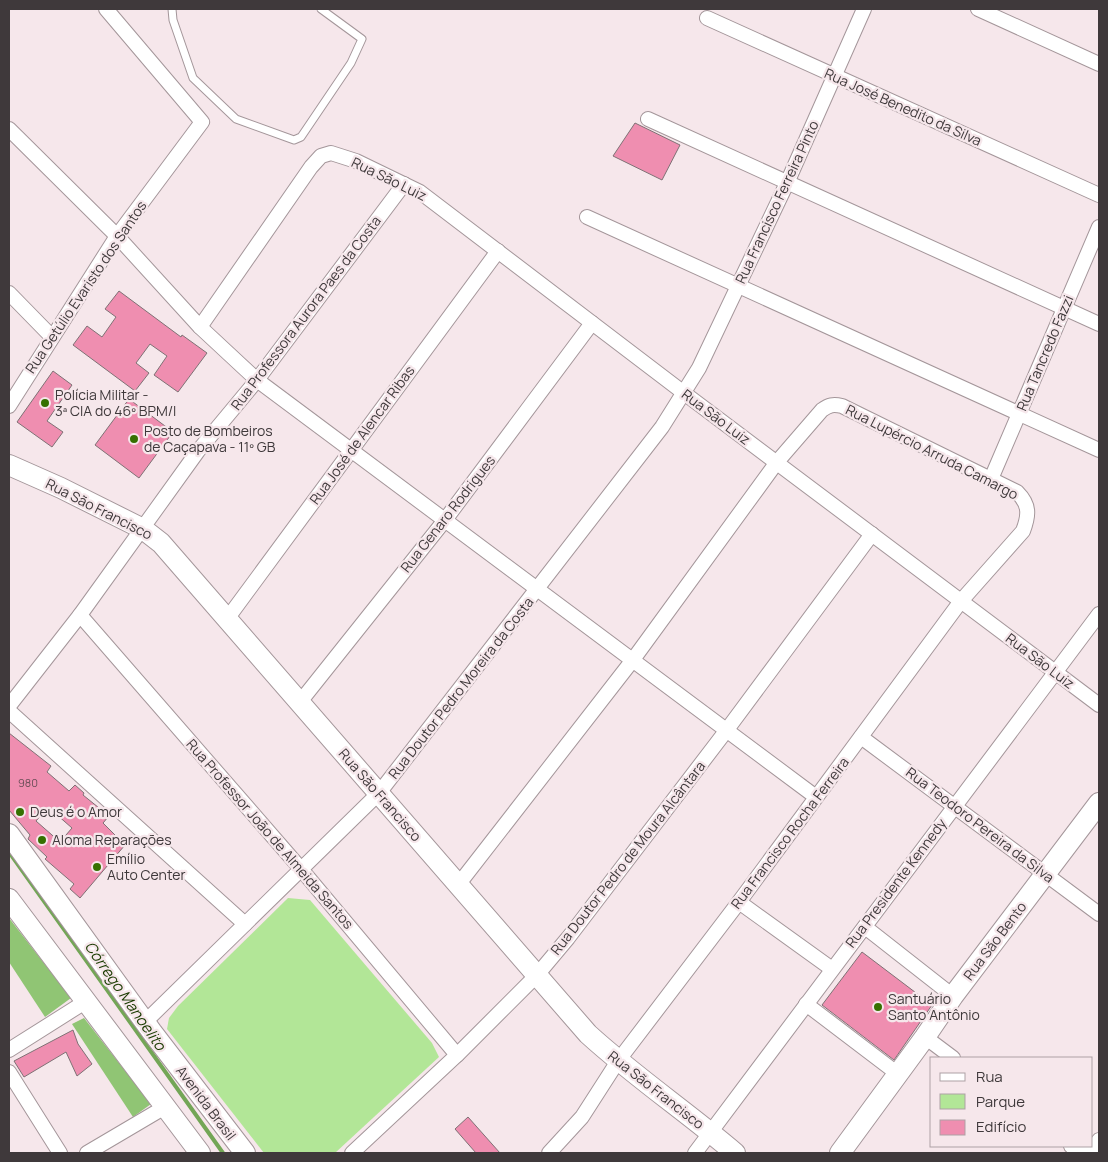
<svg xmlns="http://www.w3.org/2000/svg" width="1108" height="1162" font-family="Manrope,sans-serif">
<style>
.green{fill:#b2e697}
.forest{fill:#90c574}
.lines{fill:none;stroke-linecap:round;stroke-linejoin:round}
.stream{stroke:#73a656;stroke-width:4}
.building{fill:#ef8eb0;stroke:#7f7175;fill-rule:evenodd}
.lane-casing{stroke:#a4969a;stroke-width:9}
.street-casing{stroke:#a4969a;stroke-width:16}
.secondary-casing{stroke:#a4969a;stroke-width:22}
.lane{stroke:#fff;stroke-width:7}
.street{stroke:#fff;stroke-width:14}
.secondary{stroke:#fff;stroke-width:20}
.poi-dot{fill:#367000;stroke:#f6e7eb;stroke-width:2}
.labels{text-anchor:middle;stroke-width:4.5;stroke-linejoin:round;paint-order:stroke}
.number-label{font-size:11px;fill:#6b4e58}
.street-label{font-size:14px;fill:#3f393b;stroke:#f6e7eb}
.poi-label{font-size:14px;fill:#3f393b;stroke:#f6e7eb;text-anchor:start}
.water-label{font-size:15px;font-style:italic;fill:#1a3b00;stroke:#f6e7eb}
</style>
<rect width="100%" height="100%" fill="#f6e7eb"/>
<polygon class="green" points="288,898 310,900 432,1043 439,1057 335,1153 264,1153 167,1029 169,1018 178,1006"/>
<g class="forest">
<polygon points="9,918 71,998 45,1017 9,962"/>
<polygon points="84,1018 151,1104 133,1117 72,1024"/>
</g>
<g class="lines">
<polyline class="stream" points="9,852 223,1153"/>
</g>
<g class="building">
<polygon points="635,123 680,145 662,180 613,156"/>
<polygon points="119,291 181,337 182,335 207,353 178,392 154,375 167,356 150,344 136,363 149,373 135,391 73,345 87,326 102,337 116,317 105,309"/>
<polygon points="53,371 72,385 47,421 63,432 52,447 17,422"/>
<polygon points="129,399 173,432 139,478 95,445"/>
<path d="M9,733L51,766L47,772L69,791L75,785L84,793L83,795L109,816L103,823L125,845L80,898L70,889L74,884L45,859L47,857L28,839L30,835L9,810ZM48,807L72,828L60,842L36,821Z"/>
<polygon points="862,952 932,1005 894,1060 822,1005"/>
<polygon points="73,1030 78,1044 92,1064 77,1076 66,1052 24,1077 14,1061"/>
<polygon points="468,1117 500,1153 476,1153 455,1129"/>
</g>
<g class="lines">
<defs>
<polyline id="lane" points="172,9 173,20 193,78 236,119 294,140 301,137 351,63 362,39 321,9"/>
<g id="street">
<polyline points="978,9 1099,64"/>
<polyline points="707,18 1099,195"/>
<polyline points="648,119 1099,324"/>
<polyline points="9,129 117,236 200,327 257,380 816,797"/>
<polyline points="587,217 1099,450"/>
<polyline points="9,293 52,337"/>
<polyline points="200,327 311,167 321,156 331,153 356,161 420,192 684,393 1099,705"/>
<polyline points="9,406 117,236 202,122 106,9"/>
<polyline points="991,479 1099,227"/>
<polyline points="80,615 301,869 457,1055"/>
<polyline points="227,619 498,251"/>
<polyline points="300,702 445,520 592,323"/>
<polyline points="9,706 80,615 198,451 257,380 404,184"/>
<polyline points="9,711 245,924"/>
<polyline points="861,737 1099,914"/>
<path d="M458,885L632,661L777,462L822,410C829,405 833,404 842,406L1017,492C1030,505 1029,515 1023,531L961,601L739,902L618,1061L582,1117L549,1153"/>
<polyline points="739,902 832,969"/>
<polyline points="865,927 953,996"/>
<polyline points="806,1004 898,1074"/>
<polyline points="145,1022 379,793 662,427 699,368 787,183 864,9"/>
<polyline points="925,1037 953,1058"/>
<polyline points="9,1050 85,1002"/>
<polyline points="9,1072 60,1153"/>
<polyline points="1071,1146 1082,1153"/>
<polyline points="87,1153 165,1107"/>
<polyline points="352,1153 457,1055 537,975 568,938 726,731 872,534"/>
<polyline points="695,1153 1099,614"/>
<polyline points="1090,1153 1099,1140"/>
</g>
<g id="secondary">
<path d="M9,465L61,488L143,529L161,543L588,1034C635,1077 687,1112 735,1153"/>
<polyline points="9,834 152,1032 245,1153"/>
<polyline points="9,899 200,1153"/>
<polyline points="840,1153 925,1037 953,996 1099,803"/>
</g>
</defs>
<use href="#lane" class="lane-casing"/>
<use href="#street" class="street-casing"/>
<use href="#secondary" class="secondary-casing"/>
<use href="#lane" class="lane"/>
<use href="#street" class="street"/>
<use href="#secondary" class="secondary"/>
</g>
<g class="poi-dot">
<circle cx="45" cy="403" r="5"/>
<circle cx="134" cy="439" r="5"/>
<circle cx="20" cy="812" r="5"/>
<circle cx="42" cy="840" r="5"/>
<circle cx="97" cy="867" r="5"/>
<circle cx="878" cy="1007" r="5"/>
</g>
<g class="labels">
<g class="number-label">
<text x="28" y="787">980</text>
</g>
<g class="street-label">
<text transform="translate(903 107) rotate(24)" y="5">Rua José Benedito da Silva</text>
<text transform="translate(389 179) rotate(26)" y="5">Rua São Luiz</text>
<text transform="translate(777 202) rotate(-65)" y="5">Rua Francisco Ferreira Pinto</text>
<text transform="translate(86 287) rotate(-56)" y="5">Rua Getúlio Evaristo dos Santos</text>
<text transform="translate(306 313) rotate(-53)" y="5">Rua Professora Aurora Paes da Costa</text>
<text transform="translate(1045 353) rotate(-67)" y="5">Rua Tancredo Fazzi</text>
<text transform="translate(716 417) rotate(37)" y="5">Rua São Luiz</text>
<text transform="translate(362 435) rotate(-54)" y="5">Rua José de Alencar Ribas</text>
<text transform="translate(932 452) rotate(27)" y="5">Rua Lupércio Arruda Camargo</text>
<text transform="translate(99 509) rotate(27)" y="5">Rua São Francisco</text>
<text transform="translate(448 514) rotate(-52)" y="5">Rua Genaro Rodrigues</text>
<text transform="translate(1040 661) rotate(37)" y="5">Rua São Luiz</text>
<text transform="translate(461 688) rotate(-52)" y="5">Rua Doutor Pedro Moreira da Costa</text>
<text transform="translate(380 795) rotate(49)" y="5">Rua São Francisco</text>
<text transform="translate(980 825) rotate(37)" y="5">Rua Teodoro Pereira da Silva</text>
<text transform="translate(790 833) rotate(-53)" y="5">Rua Francisco Rocha Ferreira</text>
<text transform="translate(270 834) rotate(49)" y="5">Rua Professor João de Almeida Santos</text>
<text transform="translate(628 858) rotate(-52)" y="5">Rua Doutor Pedro de Moura Alcântara</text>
<text transform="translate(896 883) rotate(-53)" y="5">Rua Presidente Kennedy</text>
<text transform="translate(995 941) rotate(-53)" y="5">Rua São Bento</text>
<text transform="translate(656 1090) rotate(38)" y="5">Rua São Francisco</text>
<text transform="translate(206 1103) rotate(53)" y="5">Avenida Brasil</text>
</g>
<g class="poi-label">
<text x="55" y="400">Polícia Militar -<tspan x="55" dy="16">3ª CIA do 46º BPM/I</tspan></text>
<text x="144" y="436">Posto de Bombeiros<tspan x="144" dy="16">de Caçapava - 11º GB</tspan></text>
<text x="30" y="817">Deus é o Amor</text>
<text x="52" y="845">Aloma Reparações</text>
<text x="107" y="864">Emílio<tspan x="107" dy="16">Auto Center</tspan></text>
<text x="888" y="1004">Santuário<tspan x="888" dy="16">Santo Antônio</tspan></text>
</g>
<g class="water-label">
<text transform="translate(125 996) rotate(55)" y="5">Córrego Manoelito</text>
</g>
</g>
<rect width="1108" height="1162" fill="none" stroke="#3f393b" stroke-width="20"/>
<rect x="930" y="1057" width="162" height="90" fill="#f6e7eb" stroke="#ada1a5"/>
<rect x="940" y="1073" width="25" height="8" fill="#ffffff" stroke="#ada1a5"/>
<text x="976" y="1082" font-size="15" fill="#3f393b">Rua</text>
<rect x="940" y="1094" width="25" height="15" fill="#b2e697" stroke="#ada1a5"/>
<text x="976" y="1107" font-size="15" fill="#3f393b">Parque</text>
<rect x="940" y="1120" width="25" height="15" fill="#ef8eb0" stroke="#ada1a5"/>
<text x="976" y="1132" font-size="15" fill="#3f393b">Edifício</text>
</svg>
